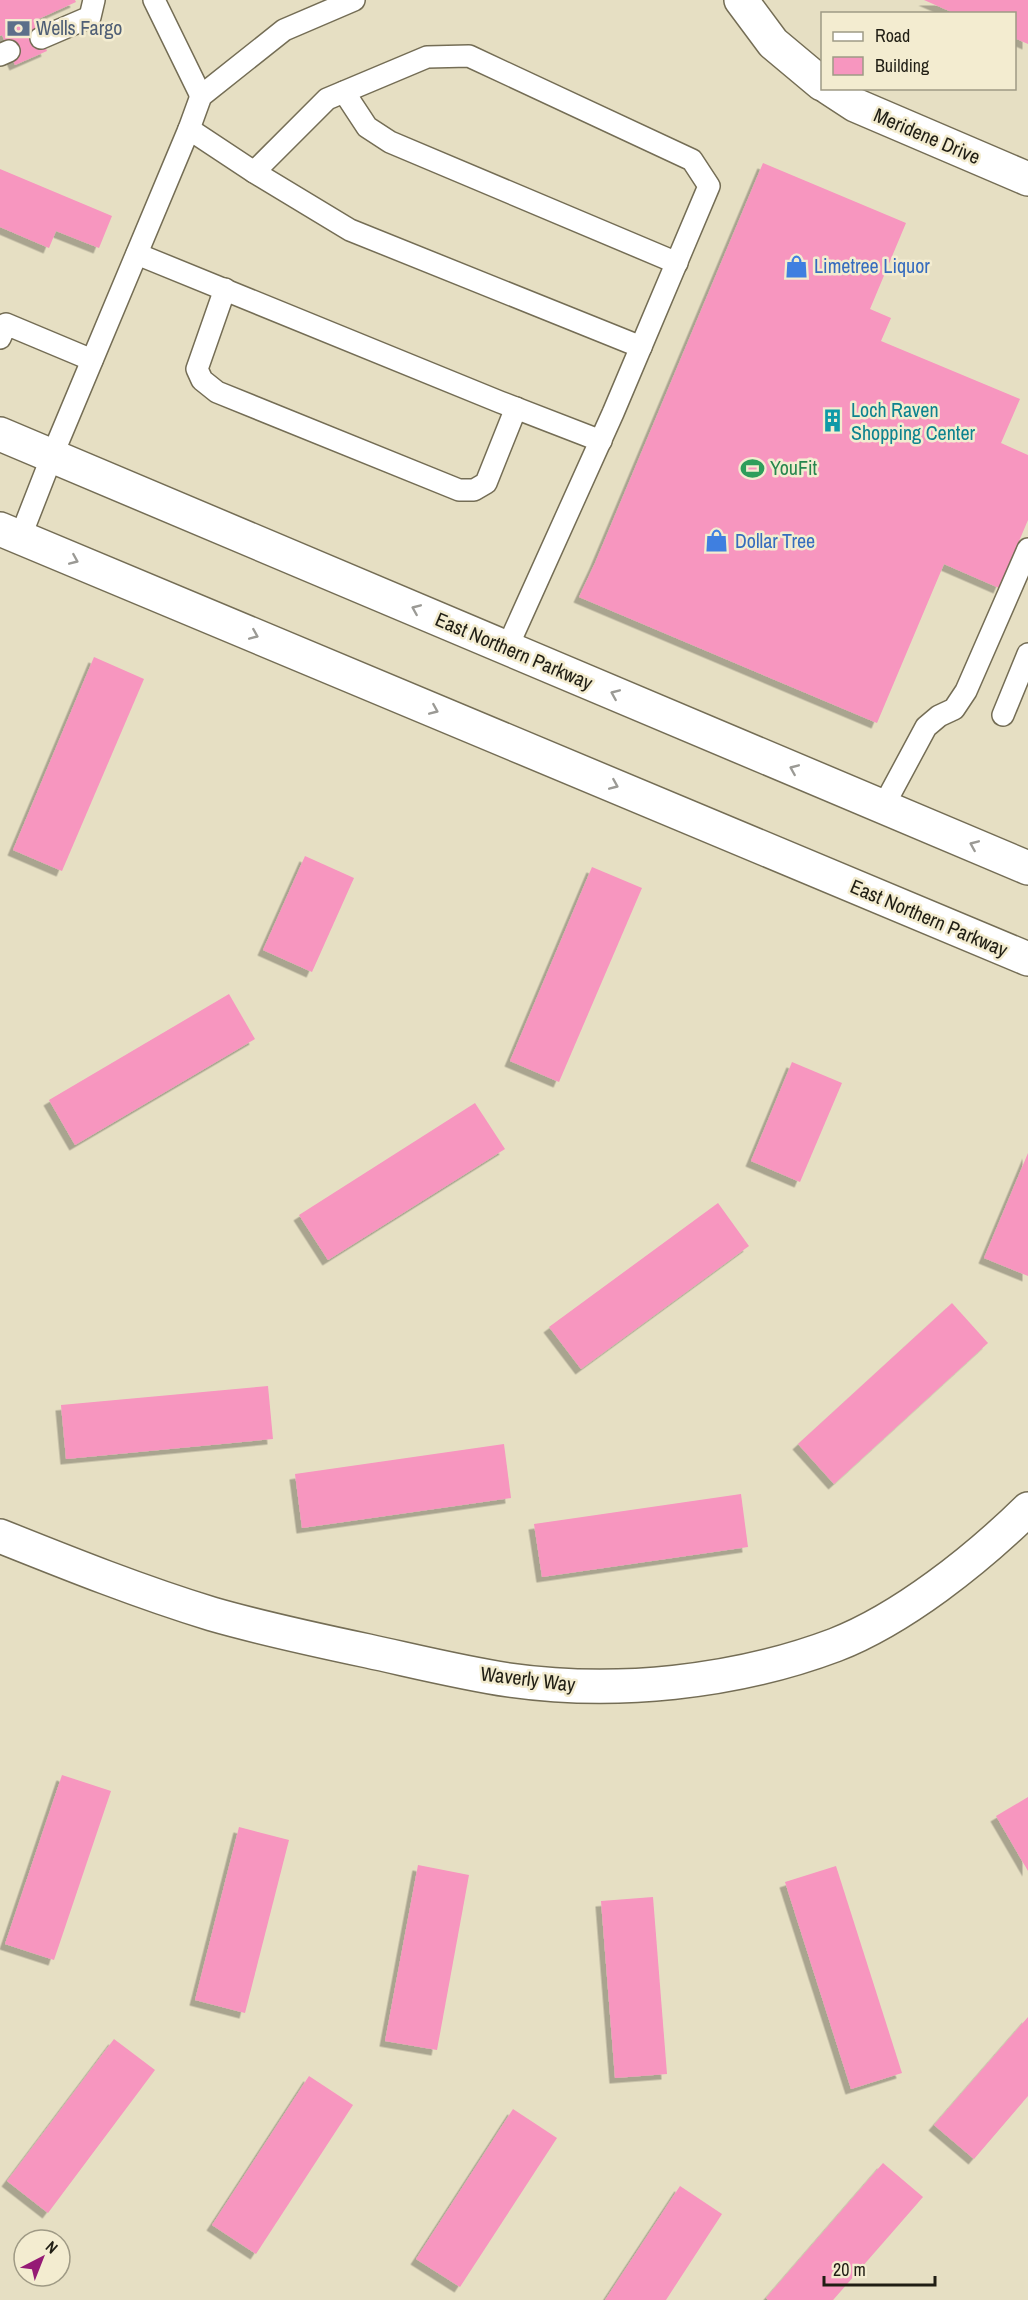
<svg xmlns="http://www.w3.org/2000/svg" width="1028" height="2300" font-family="'Archivo Narrow',sans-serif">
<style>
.building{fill:#f796bf;filter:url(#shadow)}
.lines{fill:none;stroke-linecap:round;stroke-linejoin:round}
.service-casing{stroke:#746d55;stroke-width:24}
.minor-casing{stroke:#746d55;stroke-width:36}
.primary-casing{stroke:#746d55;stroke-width:36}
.service{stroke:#fff;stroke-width:21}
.minor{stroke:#fff;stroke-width:33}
.primary{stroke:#fff;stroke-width:33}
.oneway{stroke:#9b9a95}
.labels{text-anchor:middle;stroke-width:5;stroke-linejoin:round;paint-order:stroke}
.service-label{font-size:20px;fill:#4e5e75;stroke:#f3ecd0;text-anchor:start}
.street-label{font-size:20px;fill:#201e14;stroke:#f3ecd0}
.shop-label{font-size:20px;fill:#366cbe;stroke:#f3ecd0;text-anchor:start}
.culture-label{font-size:20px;fill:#0d838f;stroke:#f3ecd0;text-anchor:start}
.leisure-label{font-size:20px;fill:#27864d;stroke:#f3ecd0;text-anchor:start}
</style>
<defs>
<filter id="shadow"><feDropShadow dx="-5.5" dy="5.5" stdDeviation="0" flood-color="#0004"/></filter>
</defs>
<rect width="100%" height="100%" fill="#e6dfc3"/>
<g class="building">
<polygon points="0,0 75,0 76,2 34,21 47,51 15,65 2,35 0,36"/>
<polygon points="924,0 1028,0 1028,44 1014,38 1014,14 956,14"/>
<polygon points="763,163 906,223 870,309 891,318 881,341 1020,399 1001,443 1028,455 1028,520 999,588 944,564 877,723 579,597 595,563"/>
<polygon points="0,169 112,216 99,248 56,231 49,248 0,227"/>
<polygon points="94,657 144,679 62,871 13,850"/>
<polygon points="305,856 354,878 312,972 263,950"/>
<polygon points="592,867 642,888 559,1082 510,1061"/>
<polygon points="229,994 255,1039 75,1145 49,1100"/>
<polygon points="792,1062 842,1083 800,1182 751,1161"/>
<polygon points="475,1103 505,1149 328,1260 299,1215"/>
<polygon points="1028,1153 1028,1276 984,1258"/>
<polygon points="718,1203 749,1246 581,1369 549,1327"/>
<polygon points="952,1303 988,1343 834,1484 798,1444"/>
<polygon points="268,1386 273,1439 66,1459 61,1405"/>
<polygon points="504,1444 511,1498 302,1528 295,1474"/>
<polygon points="741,1494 748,1547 542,1577 534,1524"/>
<polygon points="62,1775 111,1791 54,1960 5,1944"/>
<polygon points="1028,1797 1028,1871 996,1816"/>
<polygon points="239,1827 289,1840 245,2013 195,2000"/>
<polygon points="418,1865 469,1875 437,2050 385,2041"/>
<polygon points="836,1866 902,2073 851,2089 785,1882"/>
<polygon points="653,1897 667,2074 615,2078 601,1901"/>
<polygon points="1028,2017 1028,2096 974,2159 934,2125"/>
<polygon points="114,2039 155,2070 48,2213 7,2181"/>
<polygon points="309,2076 353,2105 256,2254 212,2225"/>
<polygon points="513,2109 557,2138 460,2287 416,2259"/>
<polygon points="883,2163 923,2197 833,2300 768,2300 766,2298"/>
<polygon points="680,2186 722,2214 666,2300 605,2300"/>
</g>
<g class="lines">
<defs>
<g id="service">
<polyline points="154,0 201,96"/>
<polyline points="41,38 90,17 94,0"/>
<polyline points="0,55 9,51"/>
<polyline points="344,92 367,127 390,142 677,263"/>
<polyline points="189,129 254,172 327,99 427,57 469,56 692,160 709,186 613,413 507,648"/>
<polyline points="254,172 350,230 641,347"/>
<polyline points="137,254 500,402 601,441"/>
<polyline points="225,289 197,369 202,380 217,392 459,490 474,490 486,483 516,408"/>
<polyline points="0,338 6,324 92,360"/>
<polyline points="20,538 52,456 189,129 201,96 284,30 354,0"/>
<polyline points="1003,715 1028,654"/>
<polyline points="883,807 926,727 939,716 954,709 966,691 1028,549"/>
</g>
<g id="minor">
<polyline points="741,0 773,43 822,84"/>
<polyline points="829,88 855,105 1028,179"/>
<path d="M0,1536C70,1564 140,1592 212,1614C264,1629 316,1640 368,1651C414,1661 462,1673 509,1680C615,1695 734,1683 835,1645C902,1619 976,1560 1028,1509"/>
</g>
<g id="primary">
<polyline points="0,434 1028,868"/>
<polyline points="0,529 1028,959"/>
</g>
</defs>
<use href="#service" class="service-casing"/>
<use href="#minor" class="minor-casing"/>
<use href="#primary" class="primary-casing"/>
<use href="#service" class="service"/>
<use href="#minor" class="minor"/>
<use href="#primary" class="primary"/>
</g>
<defs><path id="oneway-chevron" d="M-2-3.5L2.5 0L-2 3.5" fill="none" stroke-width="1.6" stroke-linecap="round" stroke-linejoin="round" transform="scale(1.5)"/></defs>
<g class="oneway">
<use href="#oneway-chevron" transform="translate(74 560) rotate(23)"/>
<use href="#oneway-chevron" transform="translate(416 609) rotate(-157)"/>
<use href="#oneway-chevron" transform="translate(254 635) rotate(23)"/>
<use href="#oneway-chevron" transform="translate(615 694) rotate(-157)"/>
<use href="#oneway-chevron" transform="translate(434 710) rotate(23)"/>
<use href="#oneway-chevron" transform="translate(794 769) rotate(-157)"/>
<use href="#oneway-chevron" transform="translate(614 785) rotate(23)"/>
<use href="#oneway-chevron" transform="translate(974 845) rotate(-157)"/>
</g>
<defs>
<symbol id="bank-bare" viewBox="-9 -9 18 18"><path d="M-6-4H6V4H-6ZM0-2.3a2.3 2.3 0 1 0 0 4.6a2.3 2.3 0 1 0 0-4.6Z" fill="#5c6f8a" stroke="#f3ecd0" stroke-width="2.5" paint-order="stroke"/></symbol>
<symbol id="shop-bare" viewBox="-9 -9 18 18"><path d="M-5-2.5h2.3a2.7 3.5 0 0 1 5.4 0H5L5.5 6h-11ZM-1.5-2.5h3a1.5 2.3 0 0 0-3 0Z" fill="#3f7fe0" stroke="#f3ecd0" stroke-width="2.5" paint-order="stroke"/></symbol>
<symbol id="building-bare" viewBox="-9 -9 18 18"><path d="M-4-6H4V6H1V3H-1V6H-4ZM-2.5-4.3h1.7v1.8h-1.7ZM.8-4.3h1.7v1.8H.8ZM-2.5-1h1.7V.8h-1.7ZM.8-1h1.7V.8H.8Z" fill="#0f9aa8" stroke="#f3ecd0" stroke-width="2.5" paint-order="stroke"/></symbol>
<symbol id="stadium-bare" viewBox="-9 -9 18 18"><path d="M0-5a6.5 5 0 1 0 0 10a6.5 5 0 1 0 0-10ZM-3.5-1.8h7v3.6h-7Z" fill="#2e9e5b" stroke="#f3ecd0" stroke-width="2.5" paint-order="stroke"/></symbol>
</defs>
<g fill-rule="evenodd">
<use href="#bank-bare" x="2" y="12" width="33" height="33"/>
<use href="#shop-bare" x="780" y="250" width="33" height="33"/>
<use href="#building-bare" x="816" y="404" width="33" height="33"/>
<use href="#stadium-bare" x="736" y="452" width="33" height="33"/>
<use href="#shop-bare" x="700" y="524" width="33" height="33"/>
</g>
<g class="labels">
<g class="service-label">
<text x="36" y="35">Wells Fargo</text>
</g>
<g class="street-label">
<text transform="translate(927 136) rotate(23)" y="7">Meridene Drive</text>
<text transform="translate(514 651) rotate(23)" y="7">East Northern Parkway</text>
<text transform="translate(929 918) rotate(23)" y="7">East Northern Parkway</text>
<text transform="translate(528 1679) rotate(7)" y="7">Waverly Way</text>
</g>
<g class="shop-label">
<text x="814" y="273">Limetree Liquor</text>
<text x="735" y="548">Dollar Tree</text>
</g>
<g class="culture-label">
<text x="851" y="417">Loch Raven<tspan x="851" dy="23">Shopping Center</tspan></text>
</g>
<g class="leisure-label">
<text x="770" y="475">YouFit</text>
</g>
</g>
<rect x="821" y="12" width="195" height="78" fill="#f3ecd0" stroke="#9f9a85" stroke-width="1.5"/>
<rect x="833" y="32" width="30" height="9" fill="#ffffff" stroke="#9f9a85" stroke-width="1.5"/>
<text x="875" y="42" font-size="18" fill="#201e14">Road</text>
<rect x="833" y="57" width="30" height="18" fill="#f796bf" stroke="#9f9a85" stroke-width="1.5"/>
<text x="875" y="72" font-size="18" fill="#201e14">Building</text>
<g transform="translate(42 2258) rotate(42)"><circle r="28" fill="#f3ecd0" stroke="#9f9a85" stroke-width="1.5"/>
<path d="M0-4.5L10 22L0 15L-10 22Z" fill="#951a75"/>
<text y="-9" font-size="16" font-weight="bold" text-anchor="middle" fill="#201e14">N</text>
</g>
<path d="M824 2276v9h111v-9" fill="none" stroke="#201e14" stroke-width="3"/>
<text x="833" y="2276" font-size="18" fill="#201e14" stroke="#f3ecd0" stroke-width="4.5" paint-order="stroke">20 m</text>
</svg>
